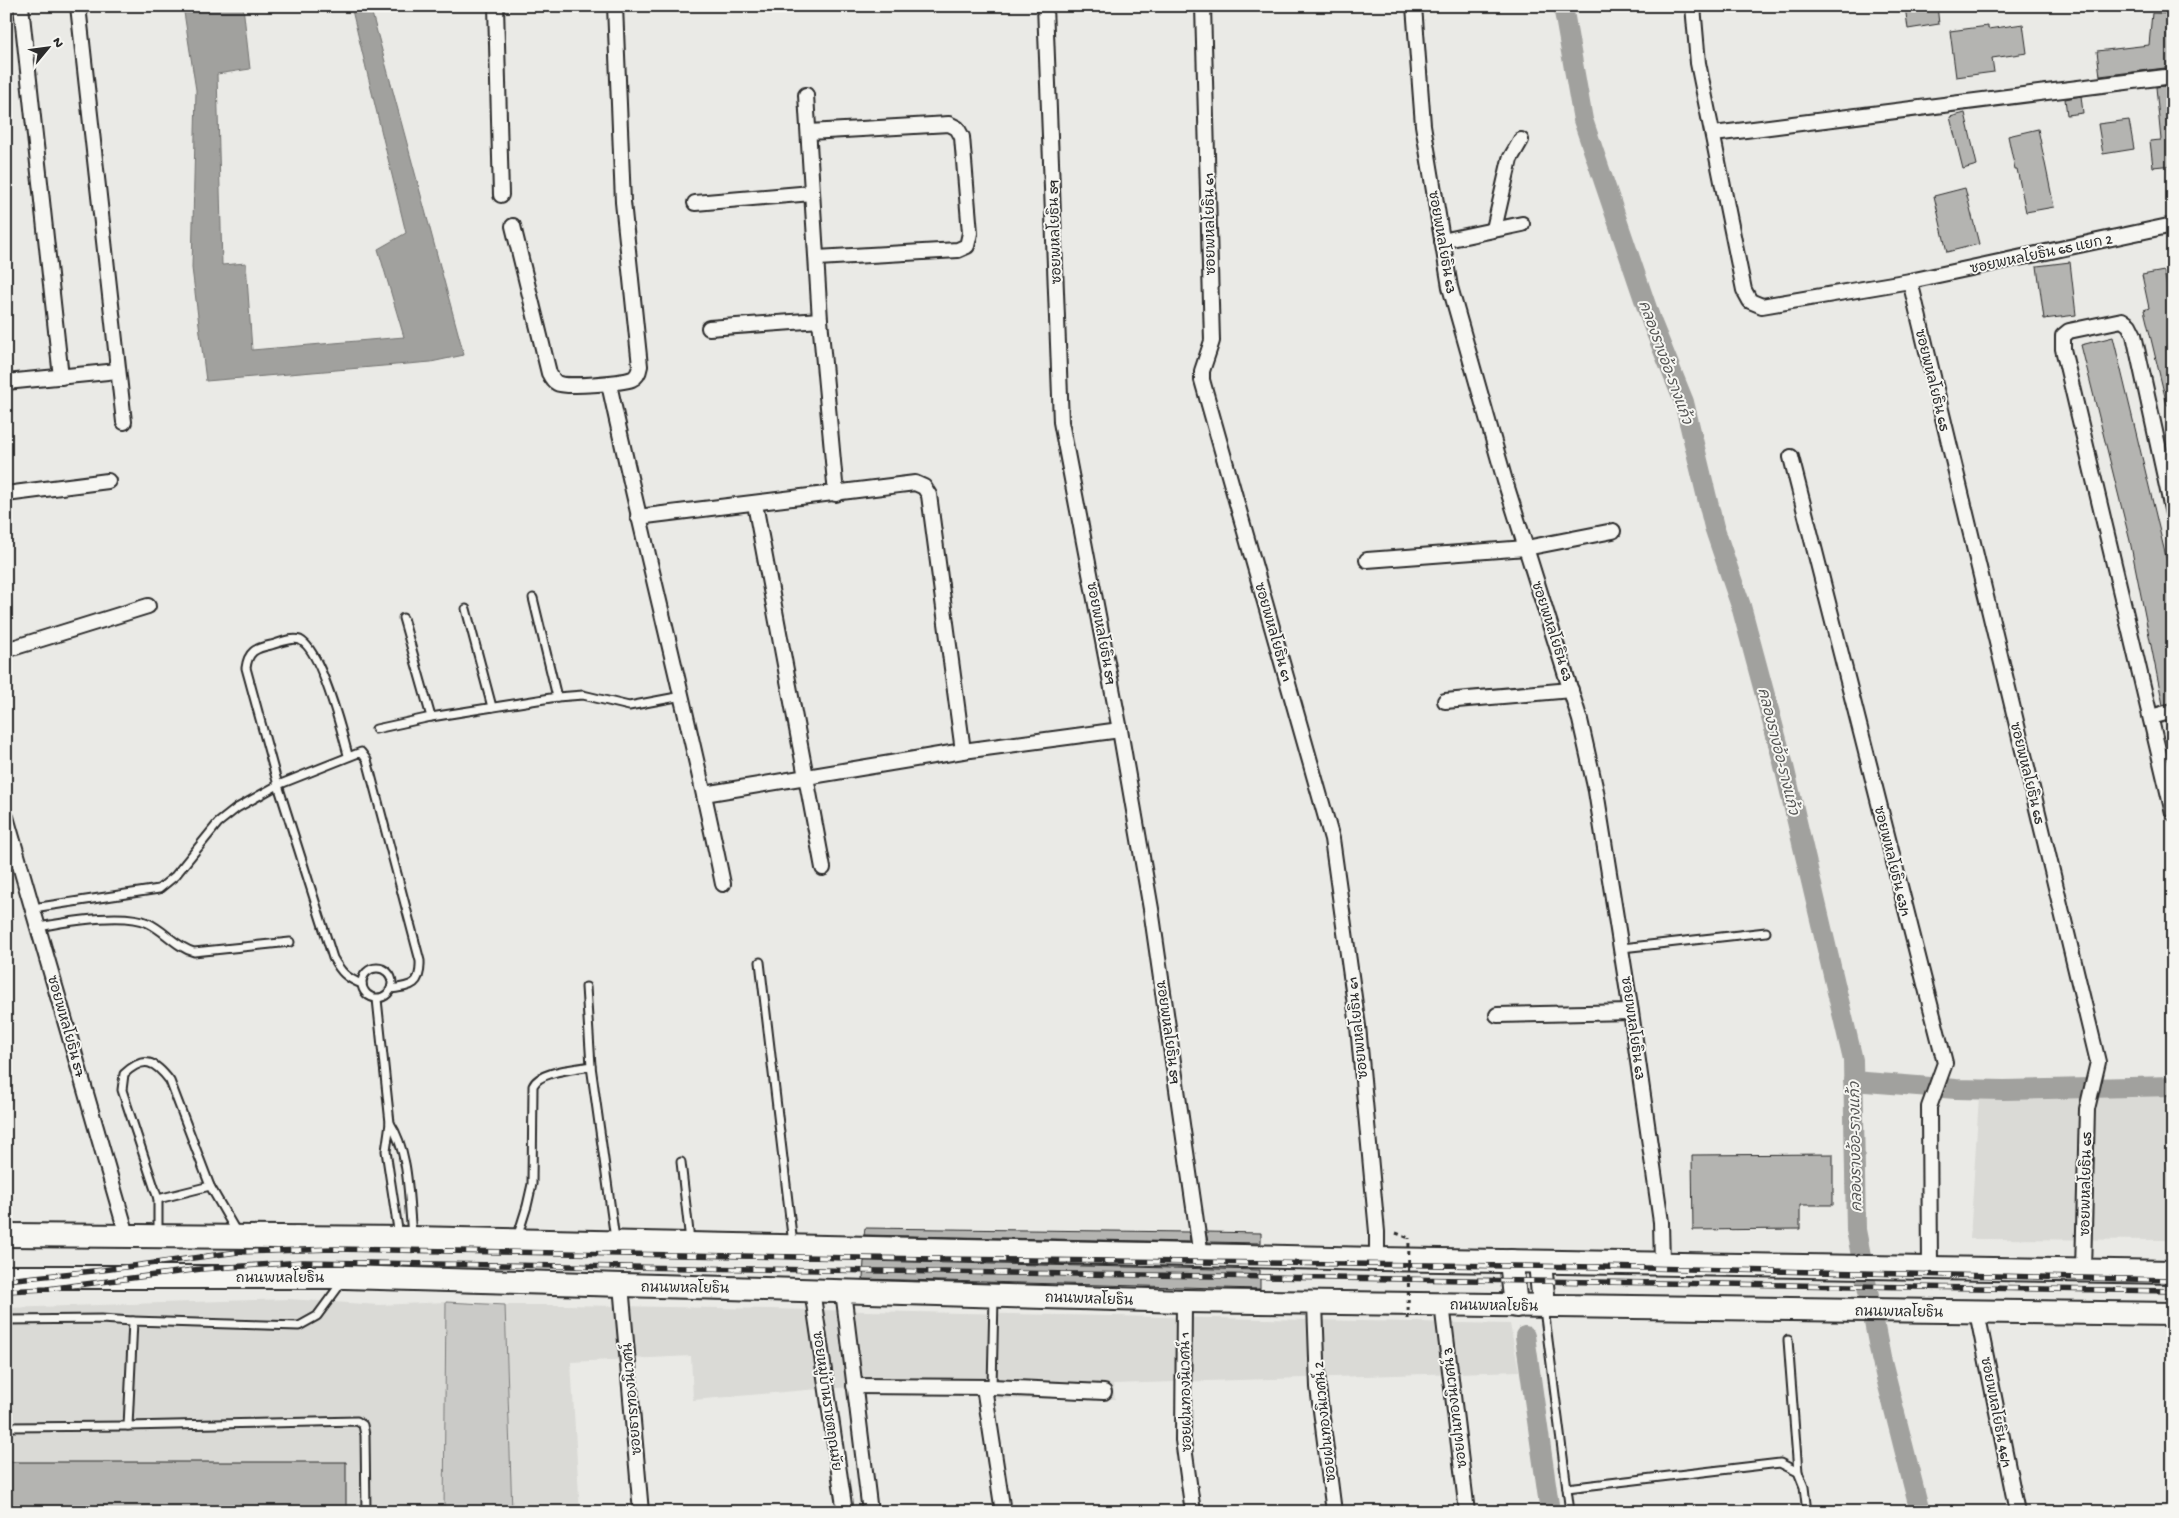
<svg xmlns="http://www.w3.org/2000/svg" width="2179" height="1518" font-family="'Gochi Hand','Playpen Sans Thai',sans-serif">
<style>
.built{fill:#dadad6}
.green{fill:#cacac7;stroke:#7a7a79}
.water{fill:#a1a19e;stroke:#727270}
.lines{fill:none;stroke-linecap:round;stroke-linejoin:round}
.canal{stroke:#a1a19e;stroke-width:20}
.building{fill:#b4b4b1;stroke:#2b2b2b}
.lane-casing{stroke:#2b2b2b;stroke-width:11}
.street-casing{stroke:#2b2b2b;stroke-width:18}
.primary-casing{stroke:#2b2b2b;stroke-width:26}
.path{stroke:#2b2b2b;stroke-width:3;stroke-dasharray:4 4;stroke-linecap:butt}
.lane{stroke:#f6f6f2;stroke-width:7}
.street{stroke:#f6f6f2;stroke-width:14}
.primary{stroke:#f6f6f2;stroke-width:22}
.rail-casing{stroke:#2b2b2b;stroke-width:5.5}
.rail{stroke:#f6f6f2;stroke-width:4;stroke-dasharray:11;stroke-linecap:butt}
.path-bridge{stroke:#2b2b2b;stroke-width:3;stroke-dasharray:4 4;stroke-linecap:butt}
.labels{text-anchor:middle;stroke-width:4;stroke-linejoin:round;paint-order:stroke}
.street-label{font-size:14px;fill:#2b2b2b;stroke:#f6f6f2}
.water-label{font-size:15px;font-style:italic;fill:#545453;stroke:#f6f6f2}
</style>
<rect width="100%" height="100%" fill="#eaeae6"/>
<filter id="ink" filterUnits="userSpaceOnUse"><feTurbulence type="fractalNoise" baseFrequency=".02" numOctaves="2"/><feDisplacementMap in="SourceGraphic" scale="10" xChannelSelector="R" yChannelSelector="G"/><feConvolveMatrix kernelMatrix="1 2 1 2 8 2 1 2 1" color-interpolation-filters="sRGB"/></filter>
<g filter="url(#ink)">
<g class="built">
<polygon points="2173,1092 2173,1240 1970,1239 1979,1096"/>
<polygon points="289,1299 379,1305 446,1302 444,1512 6,1512 6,1308"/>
<polygon points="505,1305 567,1305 1510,1324 1519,1371 1113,1384 1115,1399 996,1399 993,1380 818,1389 693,1400 691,1356 571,1362 580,1512 512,1512"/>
</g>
<polygon class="green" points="446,1302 505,1305 512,1512 444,1512"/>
<polygon class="water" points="183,6 243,6 250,69 217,74 222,265 246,263 252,350 404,337 378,249 406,233 351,6 370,6 464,355 431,362 206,381 192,268 196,90"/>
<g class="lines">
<g class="canal">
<polyline points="1563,6 1583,120 1652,323 1684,402 1714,527 1741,606 1783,762 1853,1060 1856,1230 1881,1358 1920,1512"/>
<polyline points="1853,1081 1956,1089 2004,1090 2173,1086"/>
<polyline points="1525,1336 1550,1512"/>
</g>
</g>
<g class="building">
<polygon points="1905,6 1937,6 1939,24 1908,29"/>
<polygon points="2152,13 2173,14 2173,67 2100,76 2097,51 2149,45"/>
<polygon points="2023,24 2027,53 1992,58 1994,72 1956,77 1950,31 1988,26 1988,29"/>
<polygon points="2173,85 2173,165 2153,167 2150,141 2161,140 2156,87"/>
<polygon points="2081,96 2083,113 2067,115 2065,99"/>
<polygon points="1965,113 1977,165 1963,169 1950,117"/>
<polygon points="2129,120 2134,149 2103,154 2098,124"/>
<polygon points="2038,129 2054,207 2026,212 2017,169 2015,169 2008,136"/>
<polygon points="1965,188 1979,244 1947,252 1934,196"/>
<polygon points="2070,262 2076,315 2044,319 2037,266"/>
<polygon points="2164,271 2170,303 2173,302 2173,404 2167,405 2144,310 2149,308 2142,275"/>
<polygon points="2113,337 2173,586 2173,702 2163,705 2130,541 2081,345"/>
<polygon points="1833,1154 1833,1205 1800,1205 1800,1229 1693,1230 1692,1155"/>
<polygon points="865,1228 1189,1232 1190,1242 864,1235"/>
<polygon points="1206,1232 1261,1233 1261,1243 1208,1242"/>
<polygon points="864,1261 1260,1270 1260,1289 863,1279"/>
<polygon points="7,1462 346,1462 346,1512 8,1512"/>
</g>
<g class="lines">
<defs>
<g id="lane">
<polyline points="533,598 557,697"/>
<polyline points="466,609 492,707"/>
<polyline points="403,618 431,717"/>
<polyline points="376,729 431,717 557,697 583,695 629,706 682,696"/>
<path d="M348,755C342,732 321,650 300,640C292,637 279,643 271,645C255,648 248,652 246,668L278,785L333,958C341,972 346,978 362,984"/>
<path d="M33,908L159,889L175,876L218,823L237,808L278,785L361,752L367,760L420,961C421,985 412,986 391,989"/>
<path d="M39,927C65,922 124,912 148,923C165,931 176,947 194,952L290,942"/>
<polyline points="1622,948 1766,932"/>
<polyline points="760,962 793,1244"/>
<circle cx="377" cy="983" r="15"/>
<polyline points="377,999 390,1123 386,1151 399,1236"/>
<polyline points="591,1066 615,1239"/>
<path d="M390,1123C410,1154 408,1198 412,1234"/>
<polyline points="681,1162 690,1241"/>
<polyline points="158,1199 210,1186"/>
<path d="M158,1232V1199L122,1090L124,1074C144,1055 155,1061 170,1081L210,1186L237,1233"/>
<path d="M517,1238L527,1206L532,1184L533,1086C539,1071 576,1069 591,1066L586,987"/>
<polyline points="342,1282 317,1316 299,1326 133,1321 128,1426 357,1421 363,1425 365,1435 366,1512"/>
<polyline points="1544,1309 1570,1512"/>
<polyline points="6,1320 101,1319 133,1321"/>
<polyline points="1788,1340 1798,1472"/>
<polyline points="992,1387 994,1298"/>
<polyline points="6,1427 128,1426"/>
<polyline points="1567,1488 1780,1463 1798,1472 1804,1487 1807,1512"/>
</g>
<g id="street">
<polyline points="21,6 61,377"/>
<polyline points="78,6 124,422"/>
<polyline points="496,6 501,195"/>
<polyline points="1045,6 1061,422 1120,730 1151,909 1201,1256"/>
<polyline points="1203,6 1212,341 1202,371 1202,380 1332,839 1358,1026 1377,1232 1377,1259"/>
<polyline points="1414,6 1423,125 1450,287 1505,481 1580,720 1596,791 1631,1012 1661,1222 1662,1263"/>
<polyline points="1693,6 1698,63 1744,290 1750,301 1762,306 1910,281 2173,225"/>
<polyline points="806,95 820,320 836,494"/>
<polyline points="809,132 949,124 957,128 962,137 970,233 967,246 958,250 817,258"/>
<polyline points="1714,134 2173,76"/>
<polyline points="695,203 812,193"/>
<path d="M513,226L549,373C551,377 553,381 557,383C565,388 621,383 632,379C637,377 639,372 640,366L623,202L615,6"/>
<polyline points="1494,229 1510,159 1521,140"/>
<polyline points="1442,241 1522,224"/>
<polyline points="1910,281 2098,1062 2087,1109 2083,1270"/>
<polyline points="709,328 820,320"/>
<polyline points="6,382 118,371"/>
<path d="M609,384C645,551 689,716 723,884"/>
<polyline points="1791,457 1945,1063 1929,1107 1930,1268"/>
<polyline points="6,494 108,481"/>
<polyline points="755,504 823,868"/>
<polyline points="2173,514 2134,335 2129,325 2122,320 2069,331 2063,336 2063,349 2173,813"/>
<polyline points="638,517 915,483 924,487 929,495 963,751"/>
<polyline points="1367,560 1526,548 1613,531"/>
<polyline points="6,650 148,606"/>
<polyline points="1445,701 1571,690"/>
<polyline points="2151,717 2173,711"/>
<polyline points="704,794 963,751 1120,730"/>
<polyline points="6,817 127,1235"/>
<polyline points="1497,1015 1631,1012"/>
<polyline points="621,1285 641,1512"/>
<polyline points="812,1290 845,1512"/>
<polyline points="843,1291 870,1512"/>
<polyline points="1184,1301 1183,1440 1193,1512"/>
<polyline points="1315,1303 1318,1387 1334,1512"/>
<polyline points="1442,1304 1467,1512"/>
<polyline points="1977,1312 2017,1512"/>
<polyline points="854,1386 992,1387 1104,1392"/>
<polyline points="984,1387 1003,1512"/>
</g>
<g id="primary">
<polyline points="6,1235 412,1238 1377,1259 2173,1272"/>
<polyline points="1511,1261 1516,1306"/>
<polyline points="1540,1262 1544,1306"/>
<polyline points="6,1277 345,1277 1184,1301 2173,1314"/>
</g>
</defs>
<use href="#lane" class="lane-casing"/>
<use href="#street" class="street-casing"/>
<use href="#primary" class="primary-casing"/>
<polyline class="path" points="1396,1233 1409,1238"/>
<use href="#lane" class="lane"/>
<use href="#street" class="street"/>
<use href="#primary" class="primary"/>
<defs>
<g id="rail">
<polyline points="6,1280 103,1270 238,1252 333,1249 860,1258 1600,1267 2173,1280"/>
<polyline points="6,1291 47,1289 201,1269 303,1262 2173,1291"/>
</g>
</defs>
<use href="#rail" class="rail-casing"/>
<use href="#rail" class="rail"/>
<polyline class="path-bridge" points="1408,1319 1409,1238"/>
</g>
</g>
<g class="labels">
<g class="street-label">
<text transform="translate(1209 224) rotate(-91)" y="5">ซอยพหลโยธิน 61</text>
<text transform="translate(1054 232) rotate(-92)" y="5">ซอยพหลโยธิน 59</text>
<text transform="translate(1443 242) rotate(80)" y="5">ซอยพหลโยธิน 63</text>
<text transform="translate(2041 253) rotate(-12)" y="5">ซอยพหลโยธิน 65 แยก 2</text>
<text transform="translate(1933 380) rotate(76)" y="5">ซอยพหลโยธิน 65</text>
<text transform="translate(1553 631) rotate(72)" y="5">ซอยพหลโยธิน 63</text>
<text transform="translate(1274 632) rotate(74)" y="5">ซอยพหลโยธิน 61</text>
<text transform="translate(1102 633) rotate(79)" y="5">ซอยพหลโยธิน 59</text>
<text transform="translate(2028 773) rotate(76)" y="5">ซอยพหลโยธิน 65</text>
<text transform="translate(1893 861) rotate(76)" y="5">ซอยพหลโยธิน 63/1</text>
<text transform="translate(67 1026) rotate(74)" y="5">ซอยพหลโยธิน 57</text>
<text transform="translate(1357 1028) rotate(-96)" y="5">ซอยพหลโยธิน 61</text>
<text transform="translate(1634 1028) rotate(82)" y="5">ซอยพหลโยธิน 63</text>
<text transform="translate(1169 1032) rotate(82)" y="5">ซอยพหลโยธิน 59</text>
<text transform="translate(2085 1184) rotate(-89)" y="5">ซอยพหลโยธิน 65</text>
<text x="280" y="1282">ถนนพหลโยธิน</text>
<text transform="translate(685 1287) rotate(1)" y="5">ถนนพหลโยธิน</text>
<text transform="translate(1089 1298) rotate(2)" y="5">ถนนพหลโยธิน</text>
<text transform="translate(1494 1305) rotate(1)" y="5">ถนนพหลโยธิน</text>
<text transform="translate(1899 1311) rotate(1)" y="5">ถนนพหลโยธิน</text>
<text transform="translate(1185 1392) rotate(-91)" y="5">ซอยฝนทองนิเวศน์ 1</text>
<text transform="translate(631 1399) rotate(-95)" y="5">ซอยธารทองนิเวศน์</text>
<text transform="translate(828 1401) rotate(82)" y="5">ซอยหมู่บ้านราชตฤณมัย</text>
<text transform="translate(1454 1408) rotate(-97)" y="5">ซอยฝนทองนิเวศน์ 3</text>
<text transform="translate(1997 1412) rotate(79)" y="5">ซอยพหลโยธิน 46/1</text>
<text transform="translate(1324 1422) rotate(-96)" y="5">ซอยฝนทองนิเวศน์ 2</text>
</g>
<g class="water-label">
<text transform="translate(1666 362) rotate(70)" y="5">คลองรางอ้อ-รางแก้ว</text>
<text transform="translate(1779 751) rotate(76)" y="5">คลองรางอ้อ-รางแก้ว</text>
<text transform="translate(1855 1147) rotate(-91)" y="5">คลองรางอ้อ-รางแก้ว</text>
</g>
</g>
<rect width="2179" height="1518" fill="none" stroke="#f6f6f2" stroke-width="25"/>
<rect x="12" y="12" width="2154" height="1493" fill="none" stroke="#2b2b2b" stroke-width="2" filter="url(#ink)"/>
<g transform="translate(48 48) rotate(61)" stroke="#f6f6f2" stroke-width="4" paint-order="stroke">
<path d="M0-4L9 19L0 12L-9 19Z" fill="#2b2b2b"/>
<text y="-8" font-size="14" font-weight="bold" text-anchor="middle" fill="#2b2b2b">N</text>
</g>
</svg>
